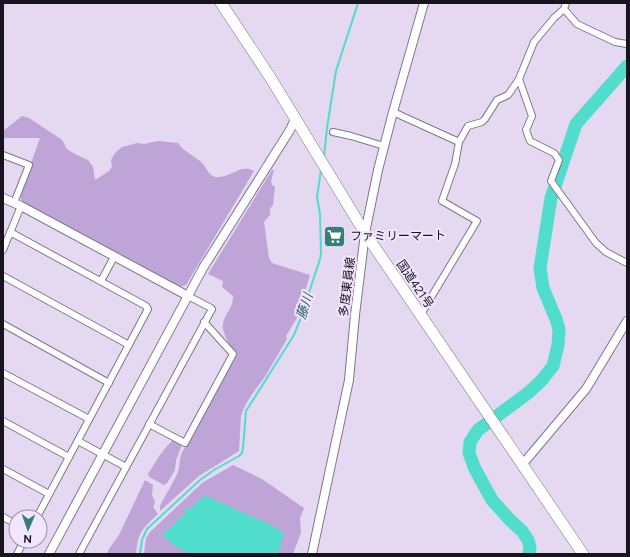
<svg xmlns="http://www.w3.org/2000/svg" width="630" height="557" font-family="Figtree,'Noto Sans JP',sans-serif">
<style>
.green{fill:#bfa4d8}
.water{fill:#50ddcb}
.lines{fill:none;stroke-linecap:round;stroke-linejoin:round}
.stream{stroke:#50ddcb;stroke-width:2}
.river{stroke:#50ddcb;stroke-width:13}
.street-casing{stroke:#81768c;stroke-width:8}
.secondary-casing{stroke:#81768c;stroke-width:10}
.highway-casing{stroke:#81768c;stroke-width:12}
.street{stroke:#fff;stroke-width:6}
.secondary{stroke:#fff;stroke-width:8}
.highway{stroke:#fff;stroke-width:11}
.labels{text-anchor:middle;stroke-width:4;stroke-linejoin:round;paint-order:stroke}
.poi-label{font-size:12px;fill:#18131c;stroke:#f2e5ff;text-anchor:start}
.street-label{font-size:12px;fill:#18131c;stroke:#f2e5ff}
.water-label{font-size:13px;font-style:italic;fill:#255e56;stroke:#f2e5ff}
</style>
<rect width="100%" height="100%" fill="#e5d8f1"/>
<g class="green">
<path d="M22,116L29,118L62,140L67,149L75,154L88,160L93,167L95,180L109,171L112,167L111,160L115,153L122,147L137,143L144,144L158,141L178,143C185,153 194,155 202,163C207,168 208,175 215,177C230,179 240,163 254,171L186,285L179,287L22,202L20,194L40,138H3V131Z"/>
<path d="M272,170H274L271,181L272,185L275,187L273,205L270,209V215L264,222L269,258L272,263L278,265L310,275L297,318L286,336L287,339C280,351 273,363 266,375C257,388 246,400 241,416L239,451L199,476L160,511V506C165,495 173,484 178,472C181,463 178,453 187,446L237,354C235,350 231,348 229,344C227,341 224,333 223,329C221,316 234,309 233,296L222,287L223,281L208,274Z"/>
<path d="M172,441H175L182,445L176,460L175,470L167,483L164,485L149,477L148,474C155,463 162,450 172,441Z"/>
<polygon points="233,465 262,479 304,508 300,518 301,532 299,538 293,554 144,554 146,538 150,532 202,483"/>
<path d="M145,480L153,485L152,495L155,502L153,507L158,514C142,529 138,532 136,554H107L109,549L119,535Z"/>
</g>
<polygon class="water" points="206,496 269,524 284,533 278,554 192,554 176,547 163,536 163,534 186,513 184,510 186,507 189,510 201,498"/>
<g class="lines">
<g class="stream">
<polyline points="324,156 327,128 336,71 358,3"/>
<polyline points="140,554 142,540 147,529 200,480 214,470 239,456 242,453 243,448 246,411 294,335 300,320 320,259 321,253 320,214 317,197 321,170"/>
</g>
<polyline class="river" points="529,554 530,547 528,540 522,531 510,520 492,500 475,469 469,453 470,442 478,430 528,393 541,381 553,366 558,345 559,329 556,319 543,288 540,268 551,198 576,124 627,66"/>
<defs>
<g id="street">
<polyline points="566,3 564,9 577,24 615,42 627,44"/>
<polyline points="564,9 554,18 534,42 519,79 532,116 526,130 530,141 554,153 559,160 551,181 596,243 606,252 627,263"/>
<polyline points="393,112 459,142 468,126 482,122 485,119 497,100 508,95 519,79"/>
<polyline points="333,132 351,136 384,146"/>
<polyline points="3,155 29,165 14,203"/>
<polyline points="10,232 146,306 148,309 37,517"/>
<polyline points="3,250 21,206"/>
<polyline points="3,276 129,345"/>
<polyline points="101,281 114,257"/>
<polyline points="421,314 477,221 442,201 455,164 459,142"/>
<polyline points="3,324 109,383"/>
<polyline points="3,373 89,419"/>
<polyline points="3,421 69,457"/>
<polyline points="149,424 185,443 233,354 204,322"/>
<polyline points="78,441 126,467"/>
<polyline points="3,469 49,494"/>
<polyline points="3,517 16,524"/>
<polyline points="17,554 24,541"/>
<polyline points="79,554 212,309 211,308 188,296"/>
</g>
<g id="secondary">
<polyline points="3,198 21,206 188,296"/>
<polyline points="522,465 586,389 627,321"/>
<polyline points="49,554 203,268 290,130 295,119"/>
<polyline points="312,554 349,380 355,315 365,233 378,170 393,112 424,3"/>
</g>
<polyline id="highway" points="221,3 270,77 365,233 583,554"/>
</defs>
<use href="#street" class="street-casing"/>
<use href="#secondary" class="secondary-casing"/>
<use href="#highway" class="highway-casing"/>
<use href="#street" class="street"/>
<use href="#secondary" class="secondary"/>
<use href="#highway" class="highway"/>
</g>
<defs>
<symbol id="supermarket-square" viewBox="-11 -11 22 22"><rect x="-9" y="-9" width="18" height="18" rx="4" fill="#397e75" stroke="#f2e5ff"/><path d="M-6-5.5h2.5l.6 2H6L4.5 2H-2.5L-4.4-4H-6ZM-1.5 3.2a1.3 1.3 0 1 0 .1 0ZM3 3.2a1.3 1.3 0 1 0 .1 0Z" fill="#fff"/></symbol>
</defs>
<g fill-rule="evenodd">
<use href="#supermarket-square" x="322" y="224" width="25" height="25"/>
</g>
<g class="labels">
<g class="poi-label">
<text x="350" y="240">ファミリーマート</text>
</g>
<g class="street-label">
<text transform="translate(415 284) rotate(56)" y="4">国道421号</text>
<text transform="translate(347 287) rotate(-83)" y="4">多度東員線</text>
</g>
<g class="water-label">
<text transform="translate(304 306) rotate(-72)" y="5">藤川</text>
</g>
</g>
<rect width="630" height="557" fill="none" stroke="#18131c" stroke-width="8"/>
<g transform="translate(28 529) rotate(182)"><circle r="19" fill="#f2e5ff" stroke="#9b91a4"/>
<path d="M0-3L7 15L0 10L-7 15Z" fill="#397e75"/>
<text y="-6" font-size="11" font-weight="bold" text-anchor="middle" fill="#18131c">N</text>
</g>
</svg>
